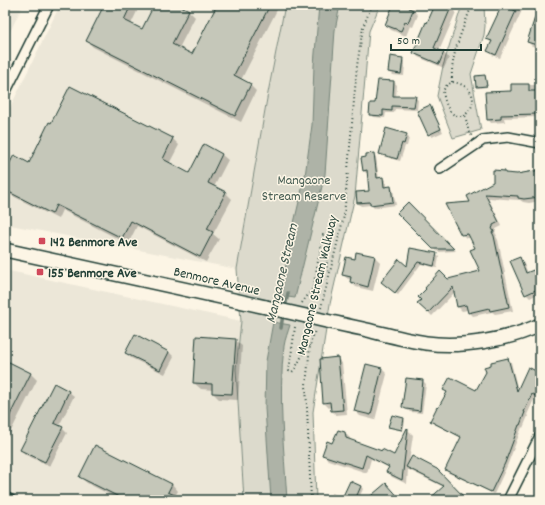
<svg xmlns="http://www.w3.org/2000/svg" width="545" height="505" font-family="Dekko,sans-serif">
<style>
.built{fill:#ece7d8}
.green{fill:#dcdacc;stroke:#7e8c80}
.water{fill:#aeb3a7;stroke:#758479}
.shadow{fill:#0003}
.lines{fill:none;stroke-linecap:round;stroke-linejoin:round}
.stream{stroke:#758479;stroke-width:3.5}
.building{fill:#c5c7b9;stroke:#1f3d34}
.street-casing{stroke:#1f3d34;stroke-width:12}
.secondary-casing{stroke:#1f3d34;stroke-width:16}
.path{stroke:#1f3d34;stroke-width:2;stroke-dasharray:1 3;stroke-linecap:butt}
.street{stroke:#fcf5e5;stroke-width:9}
.secondary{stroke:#fcf5e5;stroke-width:13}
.secondary-bridge-casing{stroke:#1f3d34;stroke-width:16;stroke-linecap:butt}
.secondary-bridge{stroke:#fcf5e5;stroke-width:13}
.poi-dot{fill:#d1495b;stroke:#fcf5e5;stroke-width:1.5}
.labels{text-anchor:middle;stroke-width:3;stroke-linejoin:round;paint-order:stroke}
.park-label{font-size:14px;fill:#455c52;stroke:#fcf5e5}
.poi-label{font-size:14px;font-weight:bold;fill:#1f3d34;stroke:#fcf5e5;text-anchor:start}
.street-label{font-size:14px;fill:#1f3d34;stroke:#fcf5e5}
.water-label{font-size:15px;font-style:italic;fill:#435a51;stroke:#fcf5e5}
</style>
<rect width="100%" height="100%" fill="#fcf5e5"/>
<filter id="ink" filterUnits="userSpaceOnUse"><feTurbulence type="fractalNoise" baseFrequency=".025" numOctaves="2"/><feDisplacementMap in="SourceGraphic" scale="8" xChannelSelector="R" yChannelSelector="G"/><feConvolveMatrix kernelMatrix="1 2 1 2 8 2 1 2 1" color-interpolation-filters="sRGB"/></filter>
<g filter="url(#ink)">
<g class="built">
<polygon points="5,5 23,5 5,42"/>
<polygon points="60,5 285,5 268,93 237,269 5,224 5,118"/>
<polygon points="5,270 241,321 236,369 244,500 5,500"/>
</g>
<g class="green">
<polygon points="285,5 380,5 369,31 355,196 330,304 313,412 316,500 244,500 236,369 241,321 237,269 268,93"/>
<polygon points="462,5 482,5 484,6 485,26 484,35 471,74 481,130 453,138 437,96 443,66"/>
</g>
<g class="water">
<polygon points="319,5 340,5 335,30 325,174 295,298 280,296 294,223 305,176 312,125 314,65"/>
<path d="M273,322L290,325C288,332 285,339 284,346C278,397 284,449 287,500H271L265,408L266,361Z"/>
</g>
<g class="shadow">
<polygon points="105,5 140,5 131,24 142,30 155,5 176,5 189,11 195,17 179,48 192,55 218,5 275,5 278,8 241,80 250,85 256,91 241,122 93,47 87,41"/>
<polygon points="394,5 416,5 414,11 418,15 413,27 410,26 406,36 391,30 386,25"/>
<polygon points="436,5 447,5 451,7 456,12 439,51 444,53 449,58 444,68 418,57 414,52 428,25"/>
<polygon points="503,5 540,5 540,48 532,46 528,42 538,11 524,6 500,58 492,55 489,51 491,42 488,39"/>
<polygon points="402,59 405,62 404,76 392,75 389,72"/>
<polygon points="485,76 486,77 487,87 478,88 477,87"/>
<polygon points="379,81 394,82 397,85 396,97 415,97 418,100 417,110 395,109 394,113 386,113 385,118 373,117 370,114 376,105"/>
<polygon points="512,85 540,85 540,117 504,118 505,122 491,123 488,119 512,92"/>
<polygon points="70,87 173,139 179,145 169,164 189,174 204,146 222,155 228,160 214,187 226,193 232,199 213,234 219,239 206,262 137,226 128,244 62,210 58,219 5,192 5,175 29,164"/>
<polygon points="429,107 432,110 443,132 432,137 429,134"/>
<polygon points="406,135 409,138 407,146 405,146 400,161 383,156 380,153"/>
<polygon points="373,154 376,157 379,179 383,178 386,181 386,188 391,187 393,190 396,205 374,208 371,205 361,206 358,203 370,192 368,173 366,173 364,171"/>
<polygon points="540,171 540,201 529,203 523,202 520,200 488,198 502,226 496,229 496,231 495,232 497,236 496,236 498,240 513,311 495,314 492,312 473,316 469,312 468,310 462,311 458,307 455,292 432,316 419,303 448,280 482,272 476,248 471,238 466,238 462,234 472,203 504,172 507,174 517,175"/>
<polygon points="408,204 456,251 438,252 399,213"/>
<polygon points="411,249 436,254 439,257 437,268 421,264 398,295 385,285 408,267"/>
<polygon points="357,253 375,257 380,262 373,291 356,287 351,282 351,280 348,279 343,275 355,260"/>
<polygon points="519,258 523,262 528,273 540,268 540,293 530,298 526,294"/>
<polygon points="235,340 242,346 238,400 219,399 213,393 213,390 201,389 194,383"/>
<polygon points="169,352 174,357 165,374 131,358 126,353"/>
<polygon points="337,358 342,363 347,414 336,415 332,411 331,407 329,408 324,403"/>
<polygon points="508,359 511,362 518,391 540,374 540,396 539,398 535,397 527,415 528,416 523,428 522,427 507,466 494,494 449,473 446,470 462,438 434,424 431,421 439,409 447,393 445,390 476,392"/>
<polygon points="5,361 31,374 37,380 8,437 5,436"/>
<polygon points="367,366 382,369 387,374 375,420 360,416 355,411"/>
<polygon points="407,379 423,381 426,384 422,413 410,412 403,406"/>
<polygon points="54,384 69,392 74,396 59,426 62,428 67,433 50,466 26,455 21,450"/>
<polygon points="392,417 404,419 405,421 403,431 391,428 390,427"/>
<polygon points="408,430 413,435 409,462 466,500 430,500 444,487 411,471 408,469 407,484 392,477 388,472 390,468 371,459 367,473 328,460 324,455 333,444 345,433 350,438 350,441 394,456"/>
<polygon points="80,477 172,484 178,491 175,496 182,500 120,500 87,483"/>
<polygon points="350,482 361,486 363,489 358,500 329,500 332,493 344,498"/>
</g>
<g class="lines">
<g class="stream">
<polyline points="285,308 288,293"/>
<polyline points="281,328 283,314"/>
</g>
</g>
<g class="building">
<polygon points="104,5 131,5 124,20 142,29 154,5 179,5 189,10 172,44 192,54 217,5 270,5 234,75 251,84 235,116 86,41"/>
<polygon points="393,5 410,5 409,8 413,10 408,23 405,22 401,31 385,25"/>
<polygon points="435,5 452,5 434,48 444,52 439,64 413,53 426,22 427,23"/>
<polygon points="502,5 516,11 496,55 487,51 492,41 486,39"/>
<polygon points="538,8 540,9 540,46 527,42"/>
<polygon points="390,56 403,58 401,74 388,72"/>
<polygon points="485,75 487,86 476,87 475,76"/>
<polygon points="378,80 394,81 393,96 416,96 414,107 392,106 392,111 383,110 383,116 369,115 370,103 375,103"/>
<polygon points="511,84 529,84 529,91 537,91 538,114 501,115 501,119 487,120 485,92 511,91"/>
<polygon points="70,86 173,138 163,159 189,173 204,144 222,154 208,183 226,192 207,229 213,232 200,257 131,221 122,238 56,205 52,214 5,190 5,172 14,155 29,163 49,122 51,123"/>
<polygon points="430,105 441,129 428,135 417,111"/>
<polygon points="386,128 407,134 404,144 402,143 397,159 379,154"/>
<polygon points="374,153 377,178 383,177 384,187 391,186 393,202 370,205 370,202 357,203 356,192 369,191 367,170 363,171 361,158 366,157 366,154"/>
<polygon points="493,170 505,171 505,173 517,174 540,170 540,197 524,199 518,198 518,196 485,194 499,222 493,225 493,227 492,228 494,232 492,232 494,236 509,307 490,311 489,308 468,313 466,305 457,307 453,287 428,313 417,303 421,300 418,297 426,289 425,288 440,271 448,279 480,271 470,250 475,248 468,234 461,235 445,204 470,202 467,196 493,182"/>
<polygon points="408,202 454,249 433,249 397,213"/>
<polygon points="410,248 437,253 434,266 418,262 395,293 381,282 399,259 407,266"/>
<polygon points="356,252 375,256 368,287 350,282 351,277 342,275 346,257 355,259"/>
<polygon points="520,257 526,273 536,269 538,274 540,273 540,288 525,295 510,261"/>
<polygon points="135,334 169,352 160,370 125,353"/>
<polygon points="196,336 236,339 232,394 212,393 212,384 193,383"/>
<polygon points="338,357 343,410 331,411 330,402 323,403 320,359"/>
<polygon points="508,358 517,391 528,367 540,373 540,387 536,396 532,394 524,412 525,412 520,425 519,425 505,463 491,492 445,470 461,437 430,421 437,407 438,408 447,392 443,390 450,377 476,390 486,372 484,367 491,365 491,362"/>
<polygon points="5,360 31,373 5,425"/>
<polygon points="366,364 382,368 371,415 354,411"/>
<polygon points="406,378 423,380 420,411 406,409 402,407"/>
<polygon points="54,383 69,391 54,423 63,427 45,462 20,450"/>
<polygon points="392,415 404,418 402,430 388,427"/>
<polygon points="407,428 408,429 402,480 386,472 389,467 366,455 362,468 322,455 327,441 332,443 338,430 345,432 346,438 382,451 382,449 394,455"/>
<polygon points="95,445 172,484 168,492 185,500 125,500 79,477"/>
<polygon points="412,456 437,469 467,500 428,500 444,486 406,467"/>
<polygon points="350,481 361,486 355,500 352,500 343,496"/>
<polygon points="386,483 401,500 366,500"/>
</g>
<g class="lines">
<defs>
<g id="street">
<polyline points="5,93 49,5"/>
<polyline points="440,169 483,140 508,137 540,143"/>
<polyline points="5,497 11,500"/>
<polyline points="508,500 540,436"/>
</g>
<g id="secondary">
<polyline points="5,250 266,307"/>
<path d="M306,316C325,321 344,325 363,329C384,334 405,340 426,343C461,348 508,340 540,325"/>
</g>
</defs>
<use href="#street" class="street-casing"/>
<use href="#secondary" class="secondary-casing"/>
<g class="path">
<path d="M452,82C450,55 463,29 472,5"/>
<path d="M465,115C463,116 461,116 459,116C448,116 444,99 443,91L446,86L452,82C471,84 481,101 465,115L469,133L472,136"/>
<polyline points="302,303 313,288 323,235 327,235 327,267 329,273"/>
<polyline points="321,308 344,216 357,66 363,27 372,5"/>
<polyline points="295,327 289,371 292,372 295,369 307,346 310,346"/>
<polyline points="311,500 306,385 310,346 315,330"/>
</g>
<use href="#street" class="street"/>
<use href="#secondary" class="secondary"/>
<defs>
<polyline id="secondary-bridge" points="266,307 306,316"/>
</defs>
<use href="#secondary-bridge" class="secondary-bridge-casing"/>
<use href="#secondary-bridge" class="secondary-bridge"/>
</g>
</g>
<g class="poi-dot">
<rect x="38" y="237" width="8" height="8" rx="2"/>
<rect x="36" y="268" width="8" height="8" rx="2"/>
</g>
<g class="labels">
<g class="park-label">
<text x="304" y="184">Mangaone<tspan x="304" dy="16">Stream Reserve</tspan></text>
</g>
<g class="poi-label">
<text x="50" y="246">142 Benmore Ave</text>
<text x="48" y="277">155 Benmore Ave</text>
</g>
<g class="street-label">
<text transform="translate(217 280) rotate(13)" y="5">Benmore Avenue</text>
<text transform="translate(316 285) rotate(-77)" y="5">Mangaone Stream Walkway</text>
</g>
<g class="water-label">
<text transform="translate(281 273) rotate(-77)" y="5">Mangaone Stream</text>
</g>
</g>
<rect width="545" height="505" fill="none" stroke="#fcf5e5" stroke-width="20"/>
<rect x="10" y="10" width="525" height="485" fill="none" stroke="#1f3d34" stroke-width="1.5" filter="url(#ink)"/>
<path d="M391 44v6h90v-6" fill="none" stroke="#1f3d34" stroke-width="2"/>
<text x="397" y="44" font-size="12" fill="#1f3d34" stroke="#fcf5e5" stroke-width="3" paint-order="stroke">50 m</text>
</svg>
